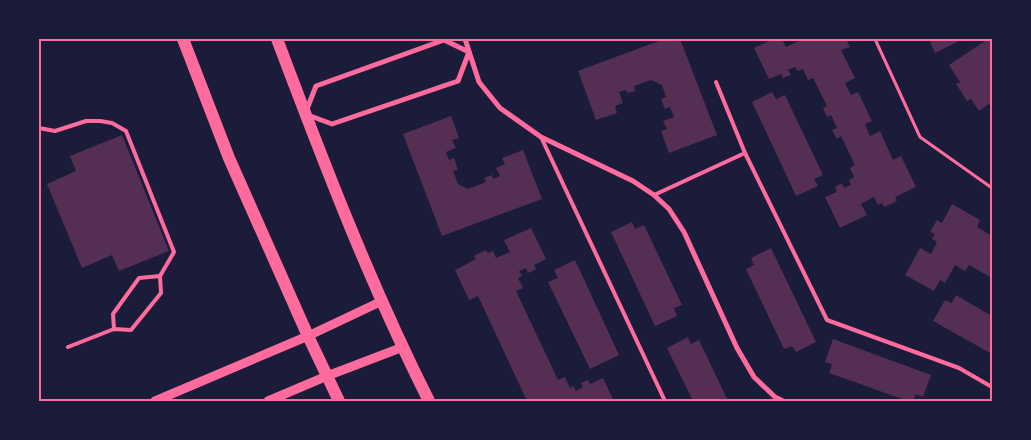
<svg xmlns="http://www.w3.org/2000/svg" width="1031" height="440" font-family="'IBM Plex Sans',sans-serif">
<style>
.building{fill:#542f53}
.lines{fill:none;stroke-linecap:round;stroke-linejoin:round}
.path{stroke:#ff6b9d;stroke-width:3}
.service{stroke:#ff6b9d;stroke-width:4}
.minor{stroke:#ff6b9d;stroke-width:5}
.tertiary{stroke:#ff6b9d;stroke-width:9}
.primary{stroke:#ff6b9d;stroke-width:12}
.neatline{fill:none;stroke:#ff6b9d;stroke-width:2}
</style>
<rect width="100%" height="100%" fill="#1b1b3a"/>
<g class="building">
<polygon points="664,39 680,39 717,135 669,153 661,131 667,129 663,121 674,117 670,107 665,109 661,99 666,97 662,85 651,80 634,86 635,91 628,93 626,90 619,92 623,103 615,106 617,113 596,120 578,71"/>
<polygon points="773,39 782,39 786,47 799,41 799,39 846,39 850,47 841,50 855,78 845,83 851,95 858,92 872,121 865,124 870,136 880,131 893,160 901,156 916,187 895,197 897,201 884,207 882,203 878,205 874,197 861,204 867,215 840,228 825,197 837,192 835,187 842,183 844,188 851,185 849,180 854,177 850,168 855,165 841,136 837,139 832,130 837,128 831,115 827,117 823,108 827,106 813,78 808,80 803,69 798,71 795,67 788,70 791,75 783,78 781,74 769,79 754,48"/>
<polygon points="929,39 963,39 935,53"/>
<polygon points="988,39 992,39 992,102 979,111 971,99 967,101 956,84 960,82 949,65"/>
<polygon points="772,92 776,99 785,95 823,175 814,179 818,186 796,196 752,102"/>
<polygon points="451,116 459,138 452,140 456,148 446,152 449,160 454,158 458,170 453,171 458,184 468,189 486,182 484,178 492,175 493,179 500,176 496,168 505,164 502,158 523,150 542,199 442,236 403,134"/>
<polygon points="122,135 169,251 119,271 112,255 82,268 47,184 76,171 70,156"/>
<polygon points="952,204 980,220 977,227 992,236 992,278 969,265 965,271 955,265 945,283 940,280 934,291 905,275 920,248 931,254 937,242 932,239 935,234 930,232 937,220 942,223"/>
<polygon points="632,222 635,229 644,225 682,305 674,308 677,316 655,326 611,232"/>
<polygon points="531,228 546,259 534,265 536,269 528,273 526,268 519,271 522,276 518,278 523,288 516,291 558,380 565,377 570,388 573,386 576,391 583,387 581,383 588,380 590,384 603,378 614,401 527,401 478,296 469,300 455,270 476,259 474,256 486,250 488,253 493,251 496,258 510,252 504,240"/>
<polygon points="771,248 816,342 796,352 792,346 784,349 746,269 754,265 751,258"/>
<polygon points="575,260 619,355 590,369 548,282 558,278 554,270"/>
<polygon points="956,295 992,316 992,354 933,321 945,300 952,303"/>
<polygon points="688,337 691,344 699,340 728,401 693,401 667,348"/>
<polygon points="833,339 931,375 923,397 916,394 913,401 908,401 829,373 832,364 825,362"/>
</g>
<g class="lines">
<polyline class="path" points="875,39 920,137 992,188"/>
<g class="service">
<polyline points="716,82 745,153 827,320 959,368 992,387"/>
<polyline points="39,128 55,131 86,121 100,121 112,123 126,131 174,252 160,276 161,293 131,330 114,329 68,347"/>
<polyline points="541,137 665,401"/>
<polyline points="654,195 745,153"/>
<polyline points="114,329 113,314 139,278 160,276"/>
</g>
<g class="minor">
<polyline points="465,39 479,82 500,108 541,137 633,181 654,195 669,209 684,232 737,348 754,377 775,397 783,401"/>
<polygon points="444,40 469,52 458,81 332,124 305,114 316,86"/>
</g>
<g class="tertiary">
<polyline points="155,401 308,336 382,301"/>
<polyline points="268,401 327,376 403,347"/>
</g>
<g class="primary">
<polyline points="183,39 229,158 308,336 339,401"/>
<path d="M277,39C323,161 370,284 429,401"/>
</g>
</g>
<rect width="1031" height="440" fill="none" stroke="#1b1b3a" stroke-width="80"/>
<rect x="40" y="40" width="951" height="360" class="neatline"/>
</svg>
